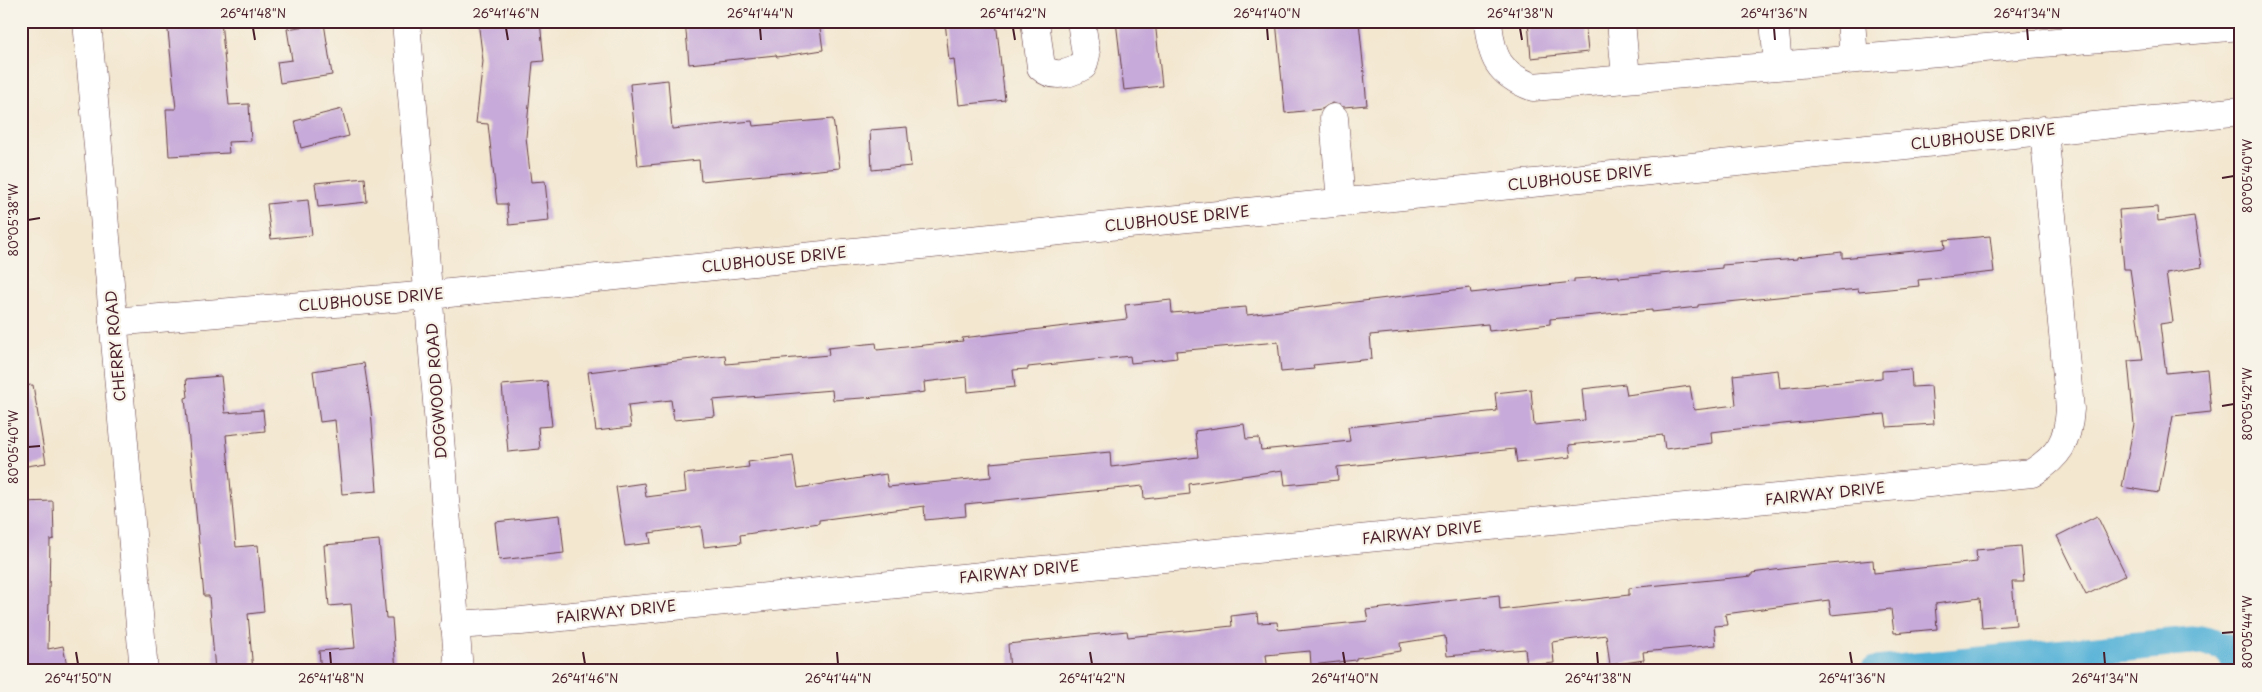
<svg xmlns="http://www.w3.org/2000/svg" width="2262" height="692" font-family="'Playpen Sans',sans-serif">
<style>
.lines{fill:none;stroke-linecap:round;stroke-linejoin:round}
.canal{stroke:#5ab4d8;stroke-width:29}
.building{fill:#c7aad9}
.minor-casing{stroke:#633d44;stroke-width:29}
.minor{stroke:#fff;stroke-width:28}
.ticks{fill:none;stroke:#4a1f2b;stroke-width:2}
.labels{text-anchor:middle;stroke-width:4.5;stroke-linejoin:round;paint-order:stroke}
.street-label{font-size:15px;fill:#4a1f2b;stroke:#f7f3e8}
.neatline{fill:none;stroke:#4a1f2b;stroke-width:2}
.ticks-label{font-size:12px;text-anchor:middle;fill:#4a1f2b}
</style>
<rect width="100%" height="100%" fill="#f7f3e8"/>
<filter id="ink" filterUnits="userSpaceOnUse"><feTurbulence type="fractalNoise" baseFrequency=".02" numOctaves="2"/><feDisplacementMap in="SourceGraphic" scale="10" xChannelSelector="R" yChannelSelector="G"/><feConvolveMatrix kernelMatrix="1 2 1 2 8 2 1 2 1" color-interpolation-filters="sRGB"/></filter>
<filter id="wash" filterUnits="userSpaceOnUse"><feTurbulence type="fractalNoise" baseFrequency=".0096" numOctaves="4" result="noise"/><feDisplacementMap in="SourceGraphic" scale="20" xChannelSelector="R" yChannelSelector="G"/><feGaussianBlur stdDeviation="1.12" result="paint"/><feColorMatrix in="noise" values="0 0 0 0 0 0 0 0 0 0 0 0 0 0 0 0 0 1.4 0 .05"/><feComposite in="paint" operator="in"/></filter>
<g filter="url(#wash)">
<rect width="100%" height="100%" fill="#f3e7d0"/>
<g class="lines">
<polyline class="canal" points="1875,671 2202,640 2228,648 2238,665 2239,671"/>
</g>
<g id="blocks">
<g class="building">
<polygon points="167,21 221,21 229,105 249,104 251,141 228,142 229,153 169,156 166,109 176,109"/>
<polygon points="478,21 540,21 544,61 533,62 526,137 531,182 545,181 549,221 509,225 507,204 497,204 488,124 476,123 483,61"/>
<polygon points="685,21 819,21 823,50 777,57 776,55 689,64"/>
<polygon points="945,21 996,21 1005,100 959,105 954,59 949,60"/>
<polygon points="1116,21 1155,21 1162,86 1124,90"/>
<polygon points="1276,21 1359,21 1367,105 1344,107 1332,103 1322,109 1285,113"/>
<polygon points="1528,21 1585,21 1588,52 1531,58"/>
<polygon points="324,23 332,75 280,83 277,62 292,60 287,29"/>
<polygon points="668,80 672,129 752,121 753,126 833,119 840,168 701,181 699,160 638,166 630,84"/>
<polygon points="342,109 349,136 301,148 295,121"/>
<polygon points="907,127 911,166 872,170 870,130"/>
<polygon points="365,178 367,202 318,207 315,183"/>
<polygon points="308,200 312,235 271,239 267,204"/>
<polygon points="2157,207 2158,221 2194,216 2202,267 2166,273 2173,322 2160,324 2166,373 2207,369 2211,412 2173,416 2159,493 2122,487 2134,424 2128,361 2143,360 2130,269 2124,269 2119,210"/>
<polygon points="1990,236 1994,272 1918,280 1919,286 1859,292 1858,289 1698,305 1698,307 1652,312 1652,310 1550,319 1550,324 1489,331 1488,324 1370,335 1372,359 1313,365 1314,369 1281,372 1278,342 1176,351 1177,358 1131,363 1130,356 1028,367 1028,369 1013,370 1015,387 968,392 967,377 924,382 925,392 892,396 833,400 832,390 713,400 715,416 674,420 671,400 628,405 631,427 596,431 588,372 725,355 726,364 829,355 828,348 876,343 877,350 963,341 962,338 1127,319 1125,305 1171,300 1172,313 1246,307 1247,315 1470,288 1471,293 1574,282 1574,279 1619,276 1619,278 1722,268 1722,265 1797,259 1797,257 1842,252 1842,258 1945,248 1944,240"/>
<polygon points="364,363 371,410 377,491 342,494 335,420 320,422 313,371"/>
<polygon points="1911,369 1912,387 1931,386 1934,424 1887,427 1885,414 1783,424 1711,432 1712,443 1665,449 1663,435 1569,445 1571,457 1517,463 1515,449 1337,467 1338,480 1285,485 1283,470 1189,484 1190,494 1144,499 1143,486 965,504 966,516 925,520 924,506 819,520 819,523 740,535 741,543 704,547 701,526 649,533 651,543 625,546 616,487 644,483 646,497 686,492 684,474 749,467 748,462 793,456 798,488 886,474 888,487 991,477 990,463 1110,452 1111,467 1198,457 1195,431 1244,424 1246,439 1259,438 1261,450 1350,441 1348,427 1497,411 1495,393 1531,389 1534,425 1585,420 1582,389 1625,384 1627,395 1690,386 1694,410 1736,405 1733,375 1778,370 1780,388 1882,378 1882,371"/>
<polygon points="221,376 225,413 263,410 265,431 226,435 236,547 258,545 264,612 248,614 253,671 215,671 209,596 204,596 185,398 188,397 186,379"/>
<polygon points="547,381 552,426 538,427 540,449 508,452 502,385"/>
<polygon points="33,385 46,463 21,467 21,386"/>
<polygon points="53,501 54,539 50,540 48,649 63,646 68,671 21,671 21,502"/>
<polygon points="560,515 564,553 499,560 495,522"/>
<polygon points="2097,516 2126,575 2086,595 2057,536"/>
<polygon points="379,540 386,618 392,618 396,671 321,671 319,651 355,648 351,604 329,606 324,545"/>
<polygon points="2021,546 2024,582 2012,582 2016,625 1982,628 1980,598 1935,604 1937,629 1894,633 1891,609 1831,615 1829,600 1725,614 1727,625 1714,626 1716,645 1643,652 1644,660 1610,665 1606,635 1552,642 1554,663 1527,666 1525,649 1447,656 1445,636 1400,643 1401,651 1356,658 1356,660 1311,665 1310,651 1266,655 1268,671 1010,671 1008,644 1127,631 1128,637 1232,626 1231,616 1257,613 1258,623 1277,622 1278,630 1368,621 1366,610 1499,595 1500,610 1629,595 1629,588 1752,576 1752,573 1797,567 1873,560 1874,573 1977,562 1976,550"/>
</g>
</g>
</g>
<g filter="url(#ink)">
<use href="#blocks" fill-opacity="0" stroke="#633d44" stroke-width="1"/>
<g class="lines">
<defs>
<g id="minor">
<polyline points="87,21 144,671"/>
<polyline points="406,21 459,671"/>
<path d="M1035,21L1041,67C1054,79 1069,74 1083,66L1086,55L1081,21"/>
<path d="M1488,21C1491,57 1498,74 1533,87L2241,26"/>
<polyline points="1621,21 1626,78"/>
<polyline points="1774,21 1778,65"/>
<polyline points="1851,21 1854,58"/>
<polyline points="1334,118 1341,202"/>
<polyline points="113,322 430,295 2241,111"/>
<path d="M454,625L521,621L2032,473C2059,456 2068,442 2070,409L2044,130"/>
</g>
</defs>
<use href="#minor" class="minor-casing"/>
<use href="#minor" class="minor"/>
</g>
</g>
<path class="ticks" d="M253,28L255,40M506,28L508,40M760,28L761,40M1013,28L1015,40M1267,28L1268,40M1520,28L1522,40M1774,28L1775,40M2027,28L2028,40M2222,178L2234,176M28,220L40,218M2222,406L2234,404M28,447L40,446M2222,633L2234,632M76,652L78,664M330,652L331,664M583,652L585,664M837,652L838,664M1090,652L1092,664M1343,652L1345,664M1597,652L1598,664M1850,652L1852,664M2104,652L2105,664"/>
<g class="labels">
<g class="street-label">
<text transform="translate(1983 137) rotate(-6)" y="5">CLUBHOUSE DRIVE</text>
<text transform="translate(1580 178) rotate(-6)" y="5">CLUBHOUSE DRIVE</text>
<text transform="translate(1177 219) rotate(-6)" y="5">CLUBHOUSE DRIVE</text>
<text transform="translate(774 260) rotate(-6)" y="5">CLUBHOUSE DRIVE</text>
<text transform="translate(371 300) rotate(-5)" y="5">CLUBHOUSE DRIVE</text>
<text transform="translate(116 346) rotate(-95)" y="5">CHERRY ROAD</text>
<text transform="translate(437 391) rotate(-94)" y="5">DOGWOOD ROAD</text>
<text transform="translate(1825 494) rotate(-6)" y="5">FAIRWAY DRIVE</text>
<text transform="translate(1422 533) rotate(-6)" y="5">FAIRWAY DRIVE</text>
<text transform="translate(1019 572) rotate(-6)" y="5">FAIRWAY DRIVE</text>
<text transform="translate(616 612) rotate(-6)" y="5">FAIRWAY DRIVE</text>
</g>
</g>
<rect width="2262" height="692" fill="none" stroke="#f7f3e8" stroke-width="55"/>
<rect x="28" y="28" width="2206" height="636" class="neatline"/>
<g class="ticks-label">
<text x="253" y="18">26°41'48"N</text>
<text x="506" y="18">26°41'46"N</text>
<text x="760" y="18">26°41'44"N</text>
<text x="1013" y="18">26°41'42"N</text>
<text x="1267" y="18">26°41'40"N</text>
<text x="1520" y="18">26°41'38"N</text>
<text x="1774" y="18">26°41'36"N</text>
<text x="2027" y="18">26°41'34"N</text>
<text transform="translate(2248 176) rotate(-90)" y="4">80°05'40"W</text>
<text transform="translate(14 220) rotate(-90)" y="4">80°05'38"W</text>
<text transform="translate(2248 404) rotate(-90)" y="4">80°05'42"W</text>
<text transform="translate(14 447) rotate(-90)" y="4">80°05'40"W</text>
<text transform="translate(2248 632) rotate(-90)" y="4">80°05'44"W</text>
<text x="78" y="683">26°41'50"N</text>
<text x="331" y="683">26°41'48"N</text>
<text x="585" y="683">26°41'46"N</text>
<text x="838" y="683">26°41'44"N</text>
<text x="1092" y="683">26°41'42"N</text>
<text x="1345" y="683">26°41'40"N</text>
<text x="1598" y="683">26°41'38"N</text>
<text x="1852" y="683">26°41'36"N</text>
<text x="2105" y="683">26°41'34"N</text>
</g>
</svg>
